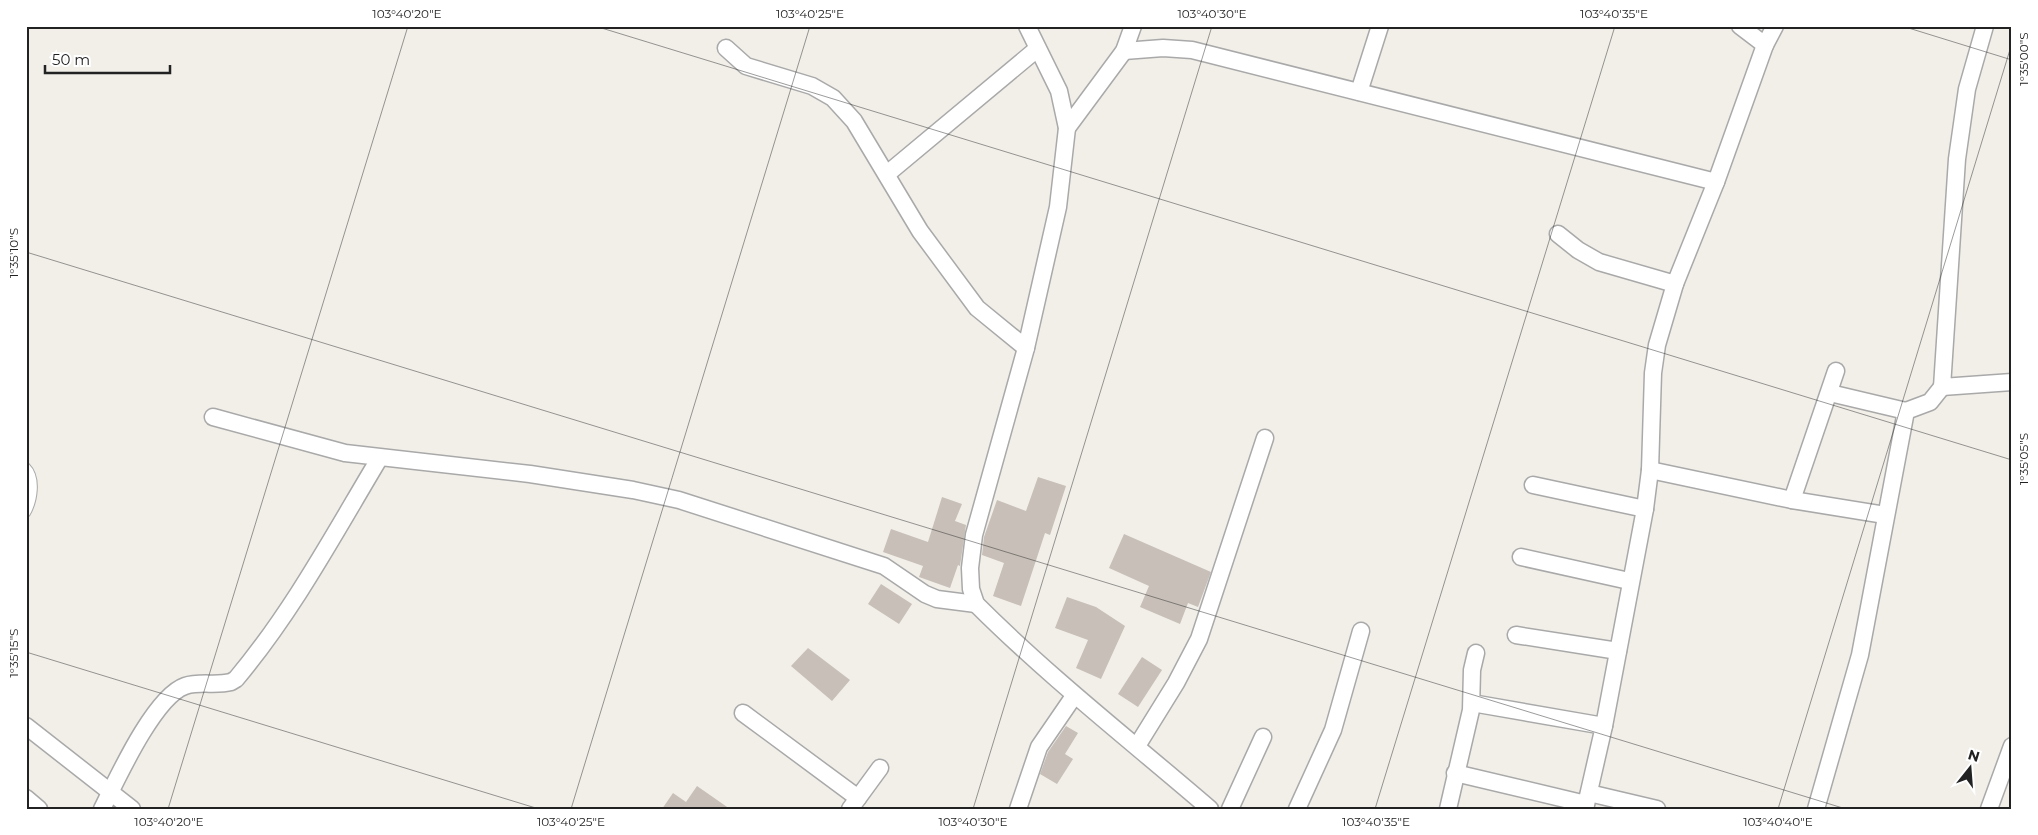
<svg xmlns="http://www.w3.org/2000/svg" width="2038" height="835" font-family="Montserrat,sans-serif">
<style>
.building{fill:#c7bfb8}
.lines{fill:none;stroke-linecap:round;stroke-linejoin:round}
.lane-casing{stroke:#a9a9a9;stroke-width:10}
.street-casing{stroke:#a9a9a9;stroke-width:19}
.lane{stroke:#fff;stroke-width:8}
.street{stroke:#fff;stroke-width:16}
.ticks{fill:none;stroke:#222;stroke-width:1;stroke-opacity:0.45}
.neatline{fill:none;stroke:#222;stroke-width:2}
.ticks-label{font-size:12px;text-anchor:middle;fill:#222}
</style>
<rect width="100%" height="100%" fill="#f2efe9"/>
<g class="building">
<polygon points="1038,477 1066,486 1050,535 1045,533 1021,606 993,596 1004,563 982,555 984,537 997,500 1026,511"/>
<polygon points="942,497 962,504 955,521 966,525 960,566 958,565 950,588 919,577 923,566 883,552 891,529 928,542"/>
<polygon points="1124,534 1211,572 1198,607 1188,603 1180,624 1140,607 1149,586 1109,568"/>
<polygon points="881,584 912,604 899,624 868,604"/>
<polygon points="1067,597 1096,607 1125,626 1101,679 1076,668 1088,640 1055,628"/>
<polygon points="808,648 850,680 832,701 791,666"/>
<polygon points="1142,657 1162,670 1138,707 1118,694"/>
<polygon points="1066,726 1078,733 1065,754 1073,759 1057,784 1040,774 1048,752"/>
<polygon points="697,786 730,809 662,809 673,793 686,802"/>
</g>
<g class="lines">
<defs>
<path id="lane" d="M26,467C37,478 33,501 26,513"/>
<g id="street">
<path d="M1027,26L1059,91L1067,128L1058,207L1026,348L974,535L970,568L971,589L976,604C1049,677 1131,741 1210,809"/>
<polyline points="1985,26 1967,89 1957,159 1942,387 2012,382"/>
<polyline points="1765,45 1775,26"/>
<polyline points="726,48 746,66 812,86 833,98 854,121 920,231 977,308 1026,348"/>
<polyline points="1124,51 1163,48 1192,50 1716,182"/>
<polyline points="1359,92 1380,26"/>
<polyline points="1067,128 1124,51 1133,26"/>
<polyline points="887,174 1037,49"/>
<polyline points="1558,234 1578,250 1599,262 1675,284"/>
<polyline points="1830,393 1906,411"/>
<polyline points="213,417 345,453 530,474 633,490 679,500 884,566 925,594 937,599 976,604"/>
<polyline points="1650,470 1792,500 1885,515"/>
<polyline points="1533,485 1645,509"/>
<polyline points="1792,500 1836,371"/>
<polyline points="1521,557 1629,581"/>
<polyline points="1516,635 1618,651"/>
<polyline points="1472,703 1604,726"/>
<polyline points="743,713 858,798"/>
<polyline points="26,726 132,809"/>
<polyline points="1137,746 1176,683 1199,639 1265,438"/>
<polyline points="1455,773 1586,804"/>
<polyline points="1589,793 1657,809"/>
<polyline points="26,798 39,809"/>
<path d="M102,809C117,779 154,697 185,686C200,681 216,686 231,682L236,679C293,611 334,534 379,459"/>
<polyline points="850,809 880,768"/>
<polyline points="1018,809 1039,747 1074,696"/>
<polyline points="1230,809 1263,737"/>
<polyline points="1297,809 1333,730 1361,631"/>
<polyline points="1448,809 1471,710 1472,670 1476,653"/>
<polyline points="1585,809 1604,726 1645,509 1650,470 1653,373 1657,345 1675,284 1716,182 1765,45 1740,26"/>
<polyline points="1816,809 1860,655 1906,411 1930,402 1942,387"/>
<polyline points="1989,809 2012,746"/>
</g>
</defs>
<use href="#lane" class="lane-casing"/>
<use href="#street" class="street-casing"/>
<use href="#lane" class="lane"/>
<use href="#street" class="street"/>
</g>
<path class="ticks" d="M595,26L2012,460M1902,26L2012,60M26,252L1846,809M26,652L539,809M168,809L408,26M571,809L810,26M973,809L1212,26M1375,809L1615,26M1778,809L2012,43"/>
<rect width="2038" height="835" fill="none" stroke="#ffffff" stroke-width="55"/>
<g transform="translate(1970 768) rotate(17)" stroke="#ffffff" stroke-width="4" paint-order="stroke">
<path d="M0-4L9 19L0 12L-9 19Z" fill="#222222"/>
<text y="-8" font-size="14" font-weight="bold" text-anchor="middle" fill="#222222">N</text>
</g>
<path d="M45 65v8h125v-8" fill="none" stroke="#222222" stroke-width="2.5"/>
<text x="52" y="65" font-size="15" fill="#222222" stroke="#ffffff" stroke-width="4" paint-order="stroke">50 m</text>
<rect x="28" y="28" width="1982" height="780" class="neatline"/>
<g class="ticks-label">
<text x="407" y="18">103°40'20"E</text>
<text x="810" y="18">103°40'25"E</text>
<text x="1212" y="18">103°40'30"E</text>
<text x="1614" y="18">103°40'35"E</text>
<text transform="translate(2024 59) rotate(-90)" y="4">1°35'00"S</text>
<text transform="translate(14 253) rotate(-90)" y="4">1°35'10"S</text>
<text transform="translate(2024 459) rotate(-90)" y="4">1°35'05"S</text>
<text transform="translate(14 653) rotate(-90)" y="4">1°35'15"S</text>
<text x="169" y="826">103°40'20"E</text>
<text x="571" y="826">103°40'25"E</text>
<text x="973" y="826">103°40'30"E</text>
<text x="1376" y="826">103°40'35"E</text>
<text x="1778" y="826">103°40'40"E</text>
</g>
</svg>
